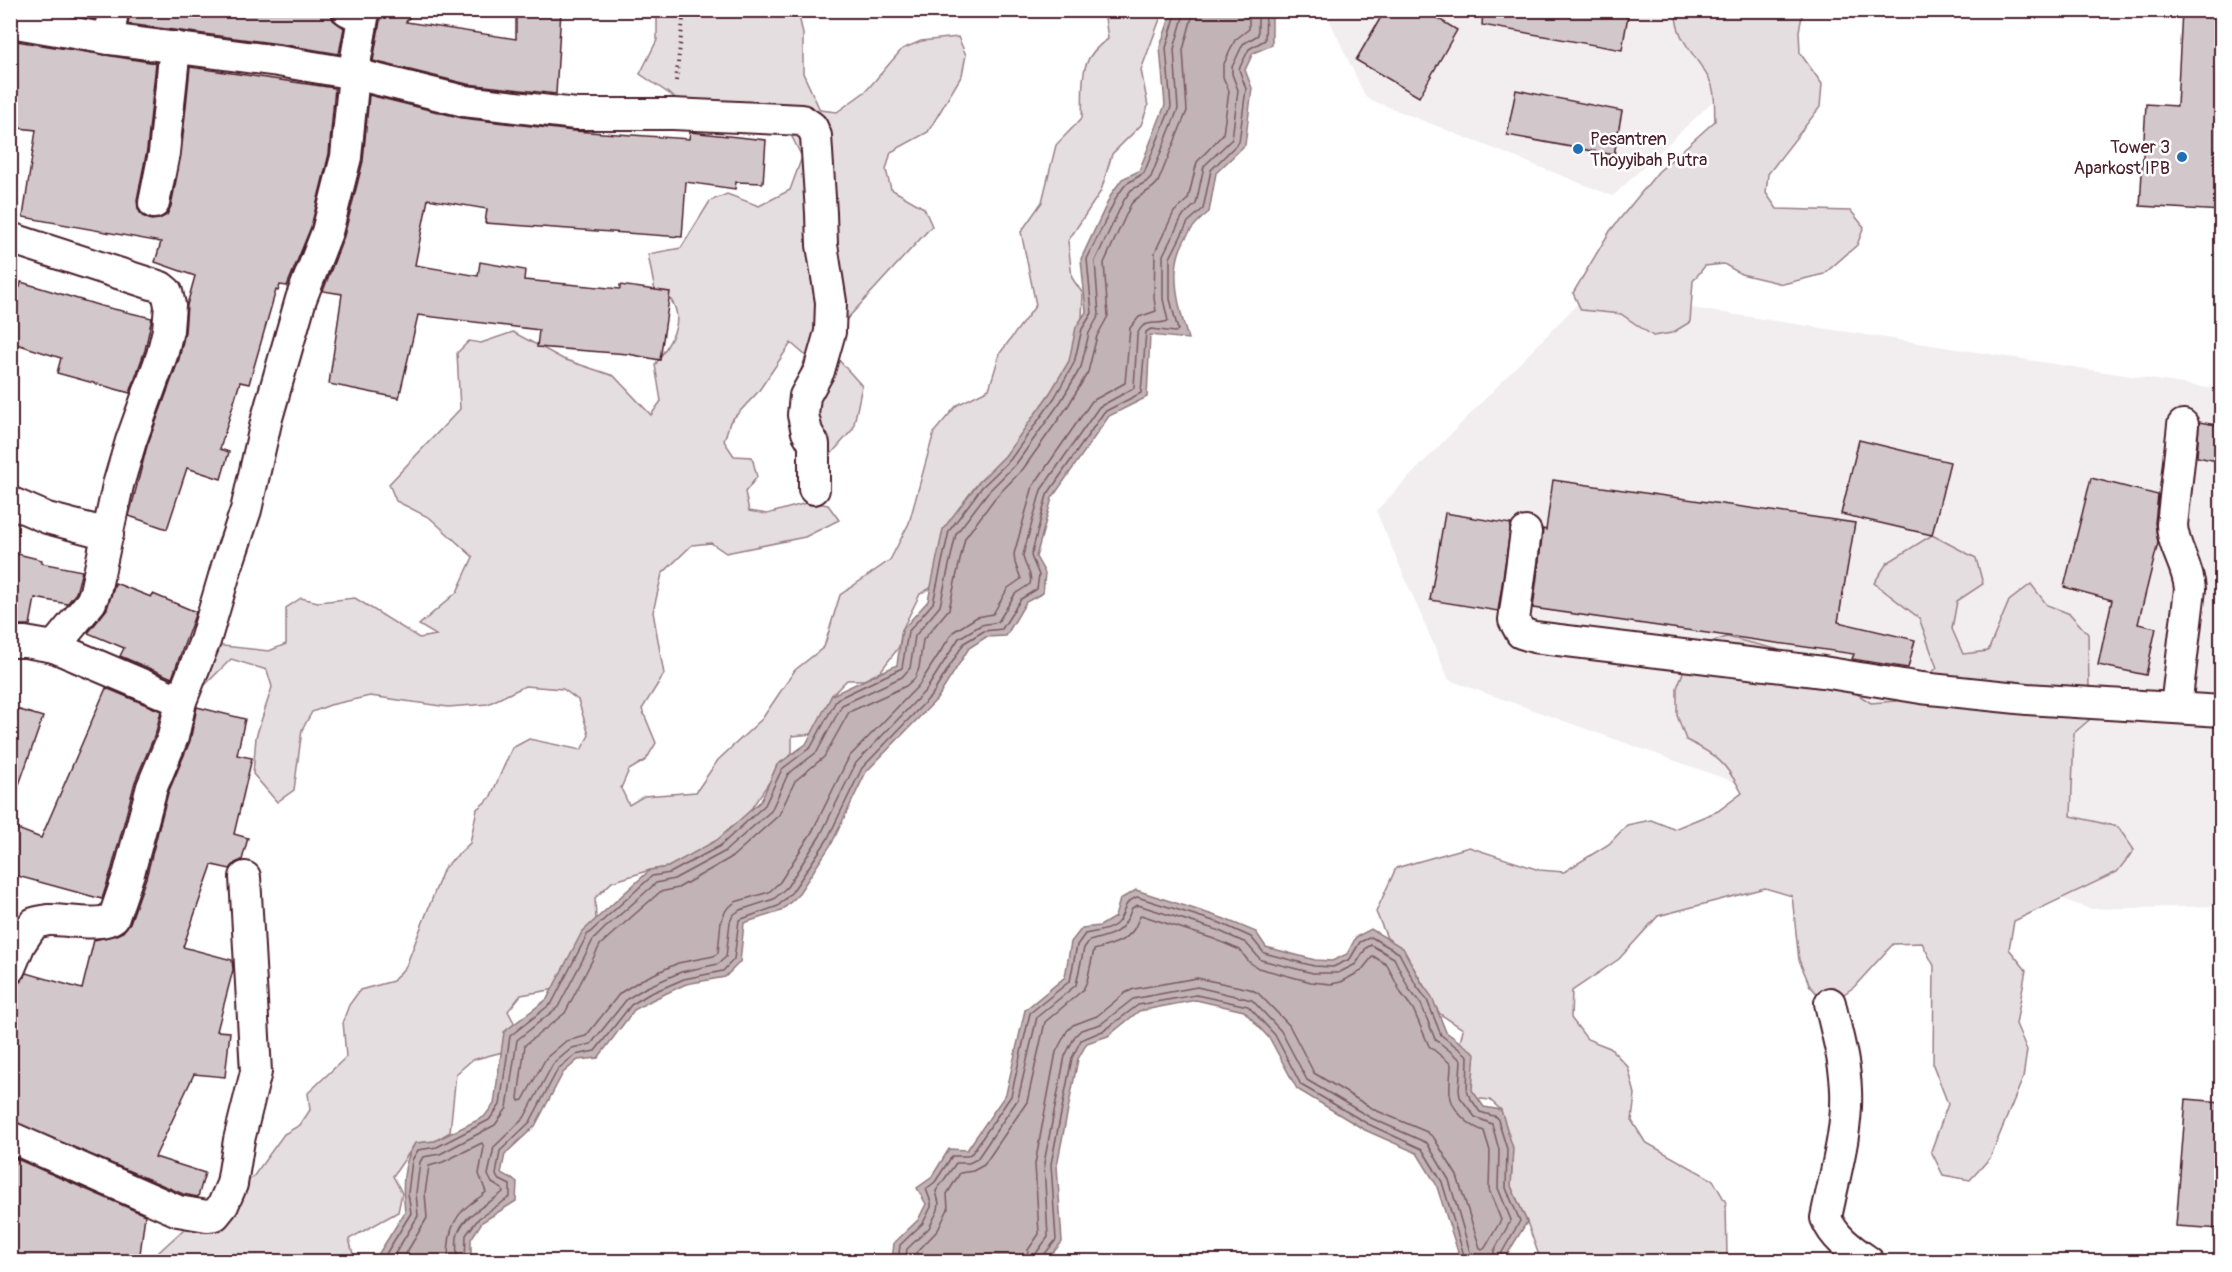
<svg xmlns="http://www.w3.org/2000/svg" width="2232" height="1272" font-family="Pangolin,sans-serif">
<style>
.built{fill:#f2eeef}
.green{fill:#e5dee0;stroke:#987e86;stroke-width:1.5}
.water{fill:#c1b3b6;stroke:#91787e;stroke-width:1.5}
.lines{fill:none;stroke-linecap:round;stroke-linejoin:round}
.shore{stroke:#7a5a63;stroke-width:1.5}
.building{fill:#d2c7cb;stroke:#4a1f2b;stroke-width:1.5}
.street-casing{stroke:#4a1f2b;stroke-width:34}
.path{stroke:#4a1f2b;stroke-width:4;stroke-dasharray:1.5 4.5;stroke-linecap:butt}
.street{stroke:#fff;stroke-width:30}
.poi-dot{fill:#1f6fb2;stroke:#fff;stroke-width:2}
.labels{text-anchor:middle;stroke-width:5;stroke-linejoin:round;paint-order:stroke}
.poi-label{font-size:18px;fill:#4a1f2b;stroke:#fff;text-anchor:start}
</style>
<rect width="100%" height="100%" fill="#fff"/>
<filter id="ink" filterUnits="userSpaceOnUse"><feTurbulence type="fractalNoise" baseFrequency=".0167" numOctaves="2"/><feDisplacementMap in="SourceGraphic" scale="12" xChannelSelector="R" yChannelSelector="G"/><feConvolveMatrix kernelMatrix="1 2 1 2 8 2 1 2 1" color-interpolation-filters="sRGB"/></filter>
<g filter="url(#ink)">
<g class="built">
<polygon points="1334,10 1729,11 1712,102 1613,196 1366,98 1329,19"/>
<polygon points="1589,292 2221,390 2221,906 2090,909 1449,680 1376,511"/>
</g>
<g class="green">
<path d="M657,11H798L803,34V73L820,110L837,112L866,91L902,49L921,41L958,37L966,55L962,75L928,132L891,152L886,170L891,189L924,208L932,226L847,319L839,339L837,358L862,386L853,429L826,460C821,458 813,457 808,455C774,435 796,384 806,356L791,343L758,392L730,422L724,441L734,456L752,457L757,477L745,492L749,511L767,514L810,502L828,505L839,520L805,537L726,553L711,543L692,545L662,574L653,612L664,674L642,709L656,743L646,760L629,770L621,788L629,805L644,796L696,792L718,760L762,719L795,670L824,647L840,595L890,560L909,523L934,432L957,405L989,389L1000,353L1036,305L1021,232L1042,202L1056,145L1082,118C1084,83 1076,60 1108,39L1104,11H1163L1141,70L1148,106L1141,125L1112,154L1101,191L1068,241L1072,278L1083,294L1080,366L1050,393L1040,408L937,584L920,594L902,630L899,647L880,672L864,680H847L832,695L812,734L792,736V756L777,765L770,781L738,828L706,861L650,870L612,882L595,898L596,919L562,988L521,995L508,1011L519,1032L510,1050L472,1060L456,1074L450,1132L435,1141L415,1144L393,1176L402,1193L398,1212L349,1239L355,1261L148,1262L196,1218L253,1177L284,1134L300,1125L310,1110L308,1093L346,1057L343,1021L349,1005L360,990L393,981L406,966L444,868L470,843L477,809L490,798L512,748L529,739L581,750L589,735L578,700L563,689L525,686L488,704L448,707L370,696L330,705L312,712L302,730L294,790L277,802L253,774L256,737L272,687L267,670L231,659L202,688L214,645L269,651L286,644V608L301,598L318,602L355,598L419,638L436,635L419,625L457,592L473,557L430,518L396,501L389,484L460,409L457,353L469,341L481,343L513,332L563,359L614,376L651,415L661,401L655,365C667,346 687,323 671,300C668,296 659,293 655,291L648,254L681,248L710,201L727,194L759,206L790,190L802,157L789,131L695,111L640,74L657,40Z"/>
<path d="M1676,11H1803L1799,31L1800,53L1822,84L1820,107L1768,174L1766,193L1777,209L1851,211L1864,227L1857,245L1824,274L1783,284L1741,274L1724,264L1705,266L1693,281L1690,322L1672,333L1653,336L1621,314L1581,310L1573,293L1610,231L1658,172L1715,121C1714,110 1716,93 1711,83C1699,57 1675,41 1676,11Z"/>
<path d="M1932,535L1976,558L1983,584L1957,601L1952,629L1963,654L1988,651L2009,601L2031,584L2047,605L2070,614L2088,634L2089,689L2096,714L2074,733L2071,816L2118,827L2134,850L2117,872L2014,921L2009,949L2026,970L2016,1024L2027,1050L2023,1078L1990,1158L1970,1180L1943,1175L1931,1151L1948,1104L1933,1065L1934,966L1922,943L1893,944L1854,987L1828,1005L1810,986L1799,960L1792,896L1765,888L1658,916L1619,959L1572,991L1571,1018L1587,1039L1610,1048L1628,1067L1635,1094L1632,1121L1645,1142L1713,1180L1726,1203L1727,1257L1737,1261H1541L1527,1222L1511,1186L1512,1167L1497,1136L1501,1110L1490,1100L1464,1097L1460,1043L1463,1029L1440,1014L1403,949L1387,938L1376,912L1396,868L1469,847L1539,870L1564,872L1609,844L1627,825L1651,820L1674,829L1718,811L1742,793C1726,763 1717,755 1686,740L1677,715V688L1687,662L1704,644L1727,637L1776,649L1823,672L1871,703L1896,701L1937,668L1919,618L1874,583L1887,563Z"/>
</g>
<g class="water">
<path d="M1172,11H1272V45L1253,53L1245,70L1252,88L1245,145L1216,173L1209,212C1163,248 1174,290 1188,339L1150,335L1147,397L1109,416L1052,498L1036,557L1045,573L1043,593L1026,602L1006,636L986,637L969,648L937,699L866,772L832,843L797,896L781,911L744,923L740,962L725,977L686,984L652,1000L634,1010L598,1058L578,1060L563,1073L535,1126L505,1154L501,1173L517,1182L516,1201L482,1222L471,1239V1261H374L405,1212C402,1188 402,1164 415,1143L435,1141L484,1117L494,1104L504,1032L547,999L582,932L596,919L650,870L668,867L717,840L761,801L777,765L806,744L832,695L897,665L902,630L928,601L943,529L978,483L1005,456L1050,393L1069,361L1076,327L1086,312L1081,259L1112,193L1122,179L1139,171L1165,105L1160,47Z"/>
<polygon points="1136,890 1222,918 1256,932 1266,947 1315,960 1332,961 1347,954 1356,937 1371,929 1403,948 1421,982 1432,997 1446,1032 1475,1053 1472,1090 1484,1107 1501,1110 1513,1148 1511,1186 1527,1222 1506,1256 1509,1261 1461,1261 1436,1184 1417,1153 1365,1130 1297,1089 1270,1039 1244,1011 1196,1000 1139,1011 1108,1036 1087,1043 1078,1059 1057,1165 1062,1242 1046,1261 892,1261 894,1243 918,1220 926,1204 917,1188 931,1178 949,1149 967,1150 1006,1094 1025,1010 1065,977 1071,942 1082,928 1100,926 1115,917 1120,899"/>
</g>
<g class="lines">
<g class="shore">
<path d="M1194,10L1183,50L1187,111L1158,182C1151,192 1139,194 1131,204L1104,263L1108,316L1097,336L1088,372L1068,406L1023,469L995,498L965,538L949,609L923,640L919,668L915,678L906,686L849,712L824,757L795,781L779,815L732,857L678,888L660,892L611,935L600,945L565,1013L525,1045L518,1098L519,1101L523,1100L546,1058L566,1041L586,1036L620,993L641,980L678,963L714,956L718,953L721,921L726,910L735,902L769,892L780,882L812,832L849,757L919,685L953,632L977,617L993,614L1008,588L1021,579L1015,563L1014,554L1033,486L1092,401L1125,383L1130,328L1139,317L1156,311L1154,298L1155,252L1174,212L1188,199L1197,162L1223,134L1229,91L1223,77V66L1235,40L1249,29V10"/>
<polyline points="381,1262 411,1213 408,1193 412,1160 418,1150 437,1147 489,1120 500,1105 510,1036 552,1003 587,935 600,923 652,876 670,873 720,846 765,805 782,769 811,747 837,699 902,668 908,632 933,603 949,531 982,487 1010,460 1055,397 1074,363 1082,329 1092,313 1087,259 1117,196 1126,184 1144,173 1171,107 1166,48 1177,10"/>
<polyline points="390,1262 418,1216 416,1193 420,1162 423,1157 440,1154 495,1125 507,1108 517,1040 558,1007 593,940 605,928 656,883 674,879 724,852 771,811 788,774 817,752 842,705 902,677 910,668 915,636 940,606 956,534 988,492 1016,464 1061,401 1081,367 1089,333 1099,315 1095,261 1124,200 1131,190 1146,182 1151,177 1178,109 1174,49 1185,10"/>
<path d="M401,1262L427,1218L425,1193L429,1166L443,1162L482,1143L484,1147L479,1174L486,1192C481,1197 475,1200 470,1204C450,1219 448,1239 448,1262"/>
<path d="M457,1262C457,1254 456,1244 457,1237C462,1214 487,1206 503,1192L502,1189L492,1183L488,1175L494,1147L524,1118L553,1064L572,1048L591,1044L627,999L645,988L681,972L718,964L726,957L730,922L733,915L740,910L774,899L787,887L820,836L856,763L926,690L959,638L981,625L998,622L1015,594L1030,584C1033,573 1024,567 1023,555L1041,490L1099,407L1134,388L1137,336C1142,318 1155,326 1168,321L1163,299V255L1182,217L1196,204L1204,166L1232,139L1238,90L1232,74V67L1243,44L1258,35V10"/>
<polyline points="465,1262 466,1235 479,1218 510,1197 510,1185 498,1179 496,1175 500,1151 530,1122 558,1069 575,1055 595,1051 631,1005 649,994 684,979 723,971 734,959 739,920 778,906 792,892 827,840 862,768 932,695 964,643 984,631 1002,629 1021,599 1037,589 1039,575 1031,556 1047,495 1104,412 1141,393 1146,332 1151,329 1175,332 1178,330 1170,299 1170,258 1188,222 1203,209 1211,170 1239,142 1246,89 1239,69 1249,49 1265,40 1266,10"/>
<path d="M898,1262L900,1245L923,1223L931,1207V1202L926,1189L935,1182L952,1156H967L972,1153L1011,1096L1030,1013L1070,981L1077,945L1085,934C1096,931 1114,931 1120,919C1127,907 1122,904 1137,897L1220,923L1251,937L1264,953L1314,966L1333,967L1350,959L1360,942L1371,937L1399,953L1416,985L1427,1000L1441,1035L1468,1056L1467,1093L1480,1112L1497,1117L1507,1149L1506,1188L1520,1221L1501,1254L1502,1262"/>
<path d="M905,1262L907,1249L929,1228L938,1210L939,1203L936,1191L956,1163H969L977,1159L1018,1099L1037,1017L1076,985L1084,948L1089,941C1113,935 1123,934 1132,908L1138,905L1217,930L1246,943L1261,960L1313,973H1338L1356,964L1366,948L1371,945L1394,958L1409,989L1421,1004L1435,1039L1461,1060L1459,1090L1460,1097L1475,1117L1492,1124L1499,1150L1498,1188L1511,1220L1494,1251V1262"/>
<path d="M914,1262L916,1253L938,1230L948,1209L947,1194L960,1173L973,1171L984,1165L1027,1102L1045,1022L1083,990L1087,981L1094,950C1108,946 1126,942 1134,929C1137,924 1138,919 1141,915L1214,939L1240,950L1249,962L1258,968L1311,982L1331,984L1341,982L1361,971L1373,956L1387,965L1401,993L1413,1009L1429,1046L1451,1064C1451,1074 1449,1084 1450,1094C1452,1111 1469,1126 1484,1131L1490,1151L1489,1190L1501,1220L1485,1248L1482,1250L1480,1248L1457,1176L1434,1138L1427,1132L1375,1110L1314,1073L1289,1025L1258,993L1250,989L1197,978L1134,989L1125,993L1097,1016L1073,1025L1067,1031L1056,1052L1035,1164L1039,1234L1028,1250L1026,1262"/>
<polyline points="1035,1262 1037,1252 1048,1237 1044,1163 1065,1056 1075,1036 1081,1030 1101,1024 1133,999 1197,987 1252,1000 1281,1031 1307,1080 1371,1118 1427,1143 1449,1180 1473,1262"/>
<polyline points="1042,1262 1043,1256 1056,1240 1051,1164 1072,1058 1081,1040 1105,1030 1138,1005 1196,995 1248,1006 1275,1035 1301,1085 1368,1124 1422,1149 1442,1182 1466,1262"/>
</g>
</g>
<g class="building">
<polygon points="45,10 96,10 94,19"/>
<polygon points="130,10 330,10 333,20 344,28 339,54 280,44 128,24"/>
<polygon points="378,10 414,10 406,22 516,39 516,10 561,10 556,94 467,84 373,61 380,21"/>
<polygon points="1385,10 1424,10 1457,30 1419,97 1356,60"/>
<polygon points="1483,10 1629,10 1622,50 1482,25"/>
<polygon points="2182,10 2222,10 2222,211 2140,206 2146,104 2177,106"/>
<polygon points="10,40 156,63 147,150 137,200 138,209 142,216 151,220 159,219 167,215 171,206 181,155 190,67 335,88 329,154 311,227 287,286 280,285 278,291 276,290 249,384 240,382 220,449 229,452 221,479 187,468 167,529 129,516 147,446 179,359 185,332 187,305 195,276 155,262 161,242 23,217 36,130 10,127"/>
<polygon points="1516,90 1622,111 1614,155 1507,135"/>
<polygon points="369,95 462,118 574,131 689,139 690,132 766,140 763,183 736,182 735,189 686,182 682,237 485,223 487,209 428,199 415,265 478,276 480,262 525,270 524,280 620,289 620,285 670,292 660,360 628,354 537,347 539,330 418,315 399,398 329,384 342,294 323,291 344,236 363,161"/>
<polygon points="21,282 101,306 152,318 145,350 130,393 57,373 61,358 10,342 10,284 20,287"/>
<polygon points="2199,422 2222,426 2222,462 2197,457"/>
<polygon points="1859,440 1950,462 1932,535 1841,514"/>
<polygon points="2091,478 2158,495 2155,523 2158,543 2138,624 2156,628 2146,675 2098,665 2112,600 2064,587"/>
<polygon points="1553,480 1855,523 1838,622 1915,640 1908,668 1852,659 1854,654 1533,608 1543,529 1546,530"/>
<polygon points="1445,513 1511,524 1498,611 1430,600"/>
<polygon points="10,552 42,560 41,563 82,571 76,593 67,604 35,598 30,625 10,625"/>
<polygon points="115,583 151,597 153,594 196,612 172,678 120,656 124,648 88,633 107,609"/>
<polygon points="106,688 161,711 156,732 135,782 112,868 102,899 10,874 10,826 41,838"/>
<polygon points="10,707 43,717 15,796 10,795"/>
<polygon points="197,707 245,719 237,755 252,758 234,834 248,838 242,860 235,863 230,869 212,865 183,947 232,960 233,970 217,1031 230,1032 225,1077 194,1074 155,1157 205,1173 198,1197 183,1194 10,1120 10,985 20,982 27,973 82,989 94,940 116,935 123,932 130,923 146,878 168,793 190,741"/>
<polygon points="2186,1099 2222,1102 2222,1229 2176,1226"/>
<polygon points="10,1156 145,1215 139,1262 10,1262"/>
</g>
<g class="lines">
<defs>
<g id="street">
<polyline points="10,22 109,39 278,61 355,74 464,101 576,114 673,114 802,120 812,127 816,136 821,213 822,245 831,302 830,332 819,371 805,396 803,415 807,432 814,444 814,489"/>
<polyline points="109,39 113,10"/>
<polyline points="154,203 164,153 175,47"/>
<polyline points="10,238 161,287 167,292 170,305 168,330 162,355 131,441 118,485 95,592 91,602 54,647 25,642 10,642"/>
<polyline points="10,502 47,518 108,534"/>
<polyline points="1526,532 1514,620 1521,633 1534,637 1823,672 1921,688 2027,699 2222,711"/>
<polyline points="54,647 181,701"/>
<path d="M2176,707L2190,589C2188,564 2173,548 2172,525L2183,425"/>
<path d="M10,968L20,944L34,923C38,922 43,921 48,920C65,919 101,928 114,917L129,873L152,787L173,737L181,701L205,641L227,566L246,510L267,418L301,299L327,232L346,157L355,64L363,18L347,10"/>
<path d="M1830,1003C1836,1031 1845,1060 1846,1090C1848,1132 1834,1177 1826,1218C1834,1238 1852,1250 1869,1262"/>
<polyline points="10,1137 178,1211 207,1216 215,1215 223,1205 232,1184 239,1140 256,1072 245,877"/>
</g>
</defs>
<use href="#street" class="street-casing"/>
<polyline class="path" points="676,81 684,10"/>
<use href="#street" class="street"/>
</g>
</g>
<g class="poi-dot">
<circle cx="1578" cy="149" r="6"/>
<circle cx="2182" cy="157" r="6"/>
</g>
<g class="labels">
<g class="poi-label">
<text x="1590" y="145">Pesantren<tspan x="1590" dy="21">Thoyyibah Putra</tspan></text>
<text x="2170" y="153" text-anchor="end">Tower 3<tspan x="2170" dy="21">Aparkost IPB</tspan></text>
</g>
</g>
<rect width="2232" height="1272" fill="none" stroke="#fff" stroke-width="36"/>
<rect x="18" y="18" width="2196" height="1236" fill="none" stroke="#4a1f2b" stroke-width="2" filter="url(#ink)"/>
</svg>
